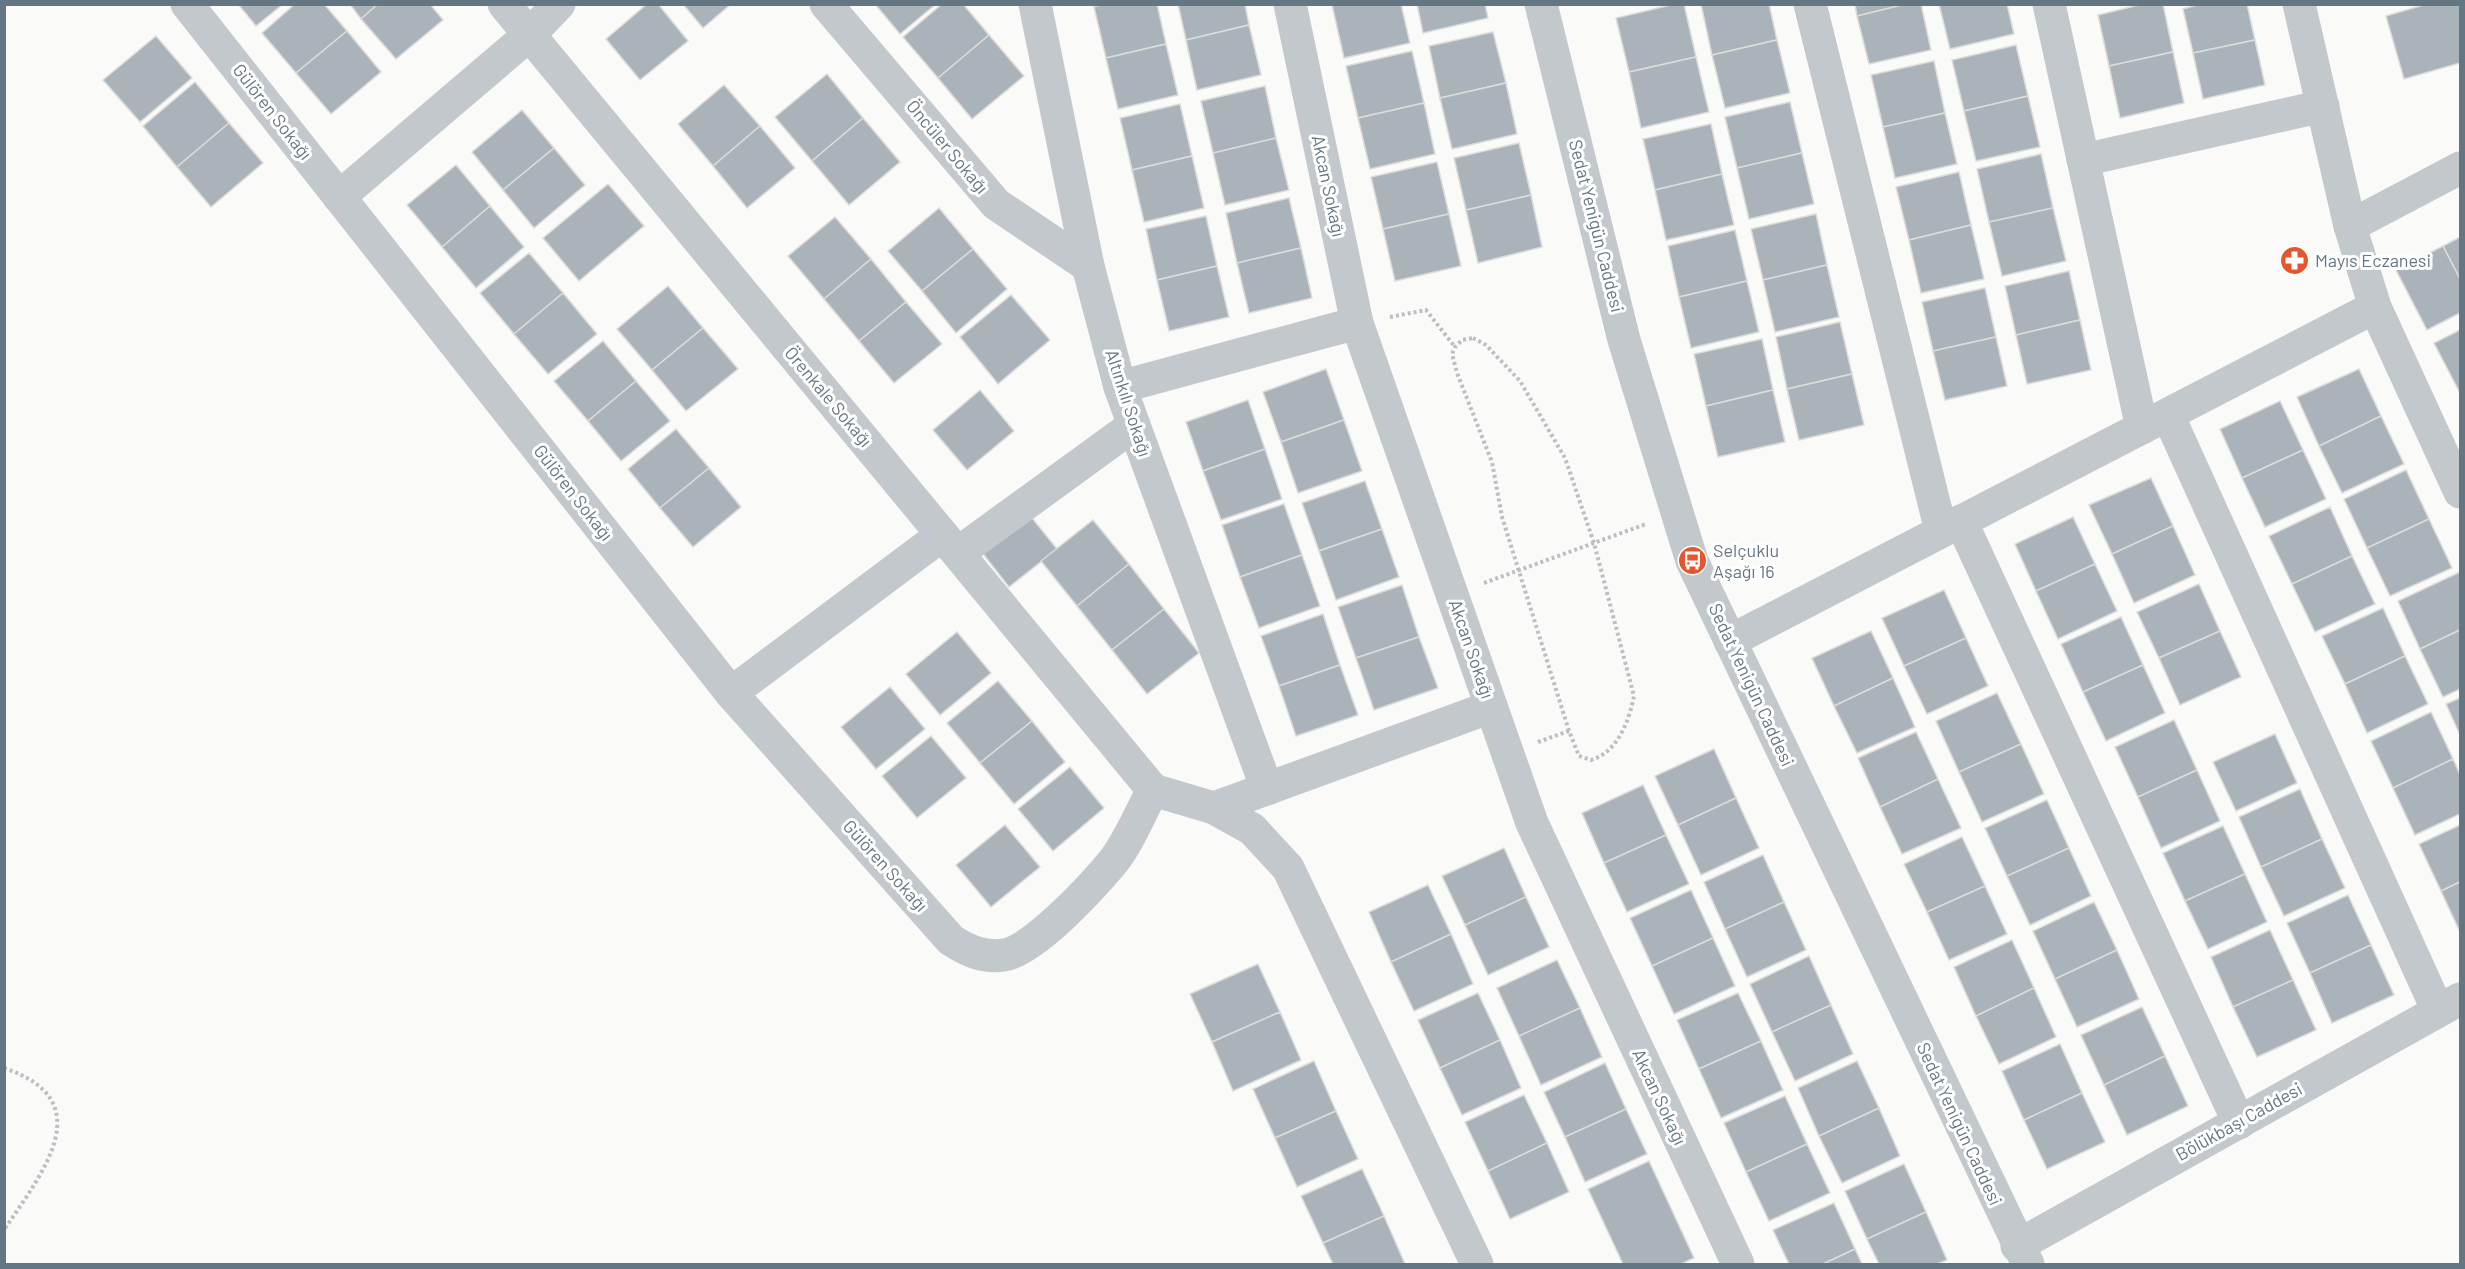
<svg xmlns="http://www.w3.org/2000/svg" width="2465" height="1269" font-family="Barlow,sans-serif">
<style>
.building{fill:#aab3b9;stroke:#dcdcda;stroke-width:1.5}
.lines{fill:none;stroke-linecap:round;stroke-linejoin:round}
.path{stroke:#bbbfc2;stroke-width:4;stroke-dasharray:3 3;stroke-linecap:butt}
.minor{stroke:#c3c8cc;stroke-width:33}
.labels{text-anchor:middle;stroke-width:6;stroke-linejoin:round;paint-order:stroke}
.street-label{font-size:18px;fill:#657683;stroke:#fff}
.poi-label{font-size:18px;fill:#657683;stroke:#fff;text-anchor:start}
</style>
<rect width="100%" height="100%" fill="#fafaf8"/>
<g class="building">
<polygon points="238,4 283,4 256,26"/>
<polygon points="295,4 324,4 347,31 296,73 262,33"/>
<polygon points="350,4 378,4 361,19"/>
<polygon points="378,4 430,4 443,20 396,59 361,19"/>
<polygon points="647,4 658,4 688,41 640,80 606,39"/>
<polygon points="683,4 731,4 703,28"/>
<polygon points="875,4 936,4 900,34"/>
<polygon points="942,4 963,4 989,35 938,78 903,37"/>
<polygon points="1103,4 1157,4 1166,44 1106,58 1094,7"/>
<polygon points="1178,4 1245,4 1249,25 1186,40"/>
<polygon points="1401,4 1410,43 1344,58 1332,5"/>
<polygon points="1417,4 1485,4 1488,18 1423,33"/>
<polygon points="1675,4 1684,4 1696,57 1629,72 1616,18"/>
<polygon points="1701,4 1769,4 1777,40 1712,55"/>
<polygon points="1855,4 1906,4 1857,16"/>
<polygon points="1906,4 1921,4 1931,50 1869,64 1857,16"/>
<polygon points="1939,4 2007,4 2014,34 1950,49"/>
<polygon points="2143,4 2163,4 2173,52 2109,66 2098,15"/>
<polygon points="2201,4 2247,4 2255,40 2193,53 2183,9"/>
<polygon points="2427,4 2460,4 2460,63 2404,79 2386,16"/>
<polygon points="1249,25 1261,75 1197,90 1186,40"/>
<polygon points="347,31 381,72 331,114 296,73"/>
<polygon points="1493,32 1506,83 1440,98 1429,46"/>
<polygon points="989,35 1024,76 972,119 938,78"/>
<polygon points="156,36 192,78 140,122 103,80"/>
<polygon points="1777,40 1790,93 1725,108 1712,55"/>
<polygon points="2255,40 2265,85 2203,99 2193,53"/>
<polygon points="1166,44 1178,95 1118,109 1106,58"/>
<polygon points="2016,45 2028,96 1964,111 1952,60"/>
<polygon points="1412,51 1424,103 1358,118 1346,66"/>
<polygon points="2173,52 2184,103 2120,118 2109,66"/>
<polygon points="1696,57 1709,112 1641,128 1629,72"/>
<polygon points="1934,61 1945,113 1883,127 1871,75"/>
<polygon points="827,74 863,118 812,161 775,117"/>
<polygon points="195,82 229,123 177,167 143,126"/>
<polygon points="1506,83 1517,134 1452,149 1440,98"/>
<polygon points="724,85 760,126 713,166 678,124"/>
<polygon points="1265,86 1276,138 1213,153 1201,101"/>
<polygon points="2028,96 2040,147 1976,161 1964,111"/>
<polygon points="1790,102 1802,153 1737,168 1725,117"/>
<polygon points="1424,103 1435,154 1370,169 1358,118"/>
<polygon points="1180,104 1192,156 1132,170 1120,118"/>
<polygon points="522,110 554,148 503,190 472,152"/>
<polygon points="1945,113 1957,164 1895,178 1883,127"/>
<polygon points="863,118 900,162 849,205 812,161"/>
<polygon points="229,123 263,163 211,207 177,167"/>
<polygon points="1711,124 1722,174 1655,190 1643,139"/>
<polygon points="760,126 795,168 747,208 713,166"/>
<polygon points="1276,138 1289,190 1225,205 1213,153"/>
<polygon points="1519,143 1531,195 1466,210 1454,158"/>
<polygon points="554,148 585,185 534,228 503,190"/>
<polygon points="1802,153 1814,204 1749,219 1737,168"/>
<polygon points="2041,154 2053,208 1989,222 1977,169"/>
<polygon points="1192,156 1204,208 1144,222 1132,170"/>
<polygon points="1437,162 1449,214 1383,229 1371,177"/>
<polygon points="456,165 490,206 442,247 407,205"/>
<polygon points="1959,172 1971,225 1909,240 1896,187"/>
<polygon points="1722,174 1734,225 1666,240 1655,190"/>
<polygon points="608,184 644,226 579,281 543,238"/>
<polygon points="1531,195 1542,247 1478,263 1466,210"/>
<polygon points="1289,198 1301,248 1237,263 1226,213"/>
<polygon points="490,206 524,247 476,288 442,247"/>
<polygon points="939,208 973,249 922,291 888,251"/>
<polygon points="2053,208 2066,261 2002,276 1989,222"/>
<polygon points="1449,214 1461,266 1395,281 1383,229"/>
<polygon points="1816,214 1827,265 1763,280 1751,229"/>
<polygon points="1206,216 1217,266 1157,280 1146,229"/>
<polygon points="835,217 871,259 824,299 788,256"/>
<polygon points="1971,225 1984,279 1921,293 1909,240"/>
<polygon points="1735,230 1747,281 1679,297 1668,246"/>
<polygon points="2460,237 2460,279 2443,246"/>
<polygon points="2443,246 2460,279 2460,313 2427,330 2396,270"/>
<polygon points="1301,248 1312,298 1249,313 1237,263"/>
<polygon points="973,249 1007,289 956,333 922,291"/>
<polygon points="529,253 563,293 514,334 480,293"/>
<polygon points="871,259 906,302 859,341 824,299"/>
<polygon points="1827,265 1839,317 1775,332 1763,280"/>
<polygon points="1217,266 1229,317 1169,331 1157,280"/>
<polygon points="2069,271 2080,320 2016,335 2005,286"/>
<polygon points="1747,281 1759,332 1691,348 1679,297"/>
<polygon points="668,286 703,328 652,370 617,329"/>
<polygon points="1985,288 1996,337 1933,351 1922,302"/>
<polygon points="563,293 597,334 548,374 514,334"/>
<polygon points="1011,295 1050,340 998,384 960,337"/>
<polygon points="906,302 942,344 894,383 859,341"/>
<polygon points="2080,320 2091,370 2027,384 2016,335"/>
<polygon points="1840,322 1852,374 1787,389 1776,337"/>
<polygon points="703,328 738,369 686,411 652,370"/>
<polygon points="2460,330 2460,393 2434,343"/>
<polygon points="1996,337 2007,386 1945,400 1933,351"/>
<polygon points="1762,339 1773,390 1706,406 1694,354"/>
<polygon points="603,341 636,381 588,421 554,381"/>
<polygon points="1326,369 1344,420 1281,442 1263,392"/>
<polygon points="2359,369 2381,416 2319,446 2297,397"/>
<polygon points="1852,374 1864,425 1799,440 1787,389"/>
<polygon points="636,381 670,421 621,461 588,421"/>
<polygon points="980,390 1014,431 967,470 933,430"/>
<polygon points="1773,390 1785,442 1718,457 1706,406"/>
<polygon points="1248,400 1265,449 1203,471 1186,422"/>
<polygon points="2280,401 2303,450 2242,478 2220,429"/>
<polygon points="2381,416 2404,464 2342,493 2319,446"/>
<polygon points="1344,420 1362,471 1298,493 1281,442"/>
<polygon points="676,429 709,468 660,508 628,469"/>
<polygon points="1265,449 1282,499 1221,520 1203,471"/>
<polygon points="2303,450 2326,499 2265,527 2242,478"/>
<polygon points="709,468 741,507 693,547 660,508"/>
<polygon points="2406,470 2429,519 2367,548 2344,499"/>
<polygon points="2151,478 2173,526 2112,554 2089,505"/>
<polygon points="1365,481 1382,529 1319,551 1302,503"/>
<polygon points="1284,504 1302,555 1240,577 1222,525"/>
<polygon points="2330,507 2352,556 2292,584 2269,536"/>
<polygon points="1024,508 1057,549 1009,587 977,546"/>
<polygon points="2073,517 2095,564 2036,591 2015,544"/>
<polygon points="2429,519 2452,568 2390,596 2367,548"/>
<polygon points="1093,520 1129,564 1077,606 1041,561"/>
<polygon points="2173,526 2195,575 2134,603 2112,554"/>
<polygon points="1382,529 1399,577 1336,600 1319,551"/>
<polygon points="1302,555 1320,606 1259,628 1240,577"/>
<polygon points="2352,556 2375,604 2315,632 2292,584"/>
<polygon points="1129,564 1164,609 1112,650 1077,606"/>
<polygon points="2095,564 2117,611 2058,639 2036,591"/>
<polygon points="2460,572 2460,630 2420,649 2398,601"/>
<polygon points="2199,584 2220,631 2159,658 2137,612"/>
<polygon points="1402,585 1419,637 1356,658 1338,607"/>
<polygon points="1944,590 1966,638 1904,666 1882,618"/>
<polygon points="2383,608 2405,656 2345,684 2322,636"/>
<polygon points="1164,609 1199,653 1147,694 1112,650"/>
<polygon points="1323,614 1340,665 1279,686 1261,636"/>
<polygon points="2121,617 2143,665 2083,692 2061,644"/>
<polygon points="2460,630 2460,689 2443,697 2420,649"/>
<polygon points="1871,631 1893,678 1834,706 1812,658"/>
<polygon points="2220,631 2241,677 2180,705 2159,658"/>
<polygon points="957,632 991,673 940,715 906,674"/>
<polygon points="1419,637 1438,688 1374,710 1356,658"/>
<polygon points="1966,638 1988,686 1927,714 1904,666"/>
<polygon points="2405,656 2428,704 2367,733 2345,684"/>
<polygon points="1340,665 1358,715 1296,736 1279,686"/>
<polygon points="2143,665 2165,713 2106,741 2083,692"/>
<polygon points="1893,678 1915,727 1857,753 1834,706"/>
<polygon points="998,681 1032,721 980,763 947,723"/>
<polygon points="890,687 925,729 876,769 841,727"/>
<polygon points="1997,693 2021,744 1959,772 1936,721"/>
<polygon points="2460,698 2460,735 2446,704"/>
<polygon points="2431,712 2453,759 2393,788 2371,741"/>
<polygon points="2174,720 2197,770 2138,797 2115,747"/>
<polygon points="1032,721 1065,762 1014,804 980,763"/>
<polygon points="1916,732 1938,779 1880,807 1858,758"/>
<polygon points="2275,734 2297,783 2236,811 2213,762"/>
<polygon points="931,736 966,778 917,818 882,776"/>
<polygon points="2021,744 2044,794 1982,822 1959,772"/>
<polygon points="1714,749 1736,798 1678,825 1655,776"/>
<polygon points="2453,759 2460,775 2460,814 2415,835 2393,788"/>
<polygon points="1070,767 1104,808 1053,851 1018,809"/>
<polygon points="2197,770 2220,821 2161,848 2138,797"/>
<polygon points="1938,779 1961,828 1902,854 1880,807"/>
<polygon points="1643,785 1666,835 1604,863 1582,813"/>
<polygon points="2300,789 2322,839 2261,867 2239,817"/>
<polygon points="1736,798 1759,848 1701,875 1678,825"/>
<polygon points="2047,800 2069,848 2007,876 1985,828"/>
<polygon points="1005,825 1040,867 991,907 956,865"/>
<polygon points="2460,825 2460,882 2441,891 2419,844"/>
<polygon points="2223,826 2245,874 2185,901 2163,853"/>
<polygon points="1666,835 1689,884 1627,912 1604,863"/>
<polygon points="1962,837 1985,886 1927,912 1904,864"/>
<polygon points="2322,839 2345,888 2284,916 2261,867"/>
<polygon points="1504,848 1526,897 1465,925 1442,876"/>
<polygon points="2069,848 2091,896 2030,925 2007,876"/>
<polygon points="1763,855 1784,902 1725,929 1704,882"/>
<polygon points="2245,874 2267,922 2208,949 2185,901"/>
<polygon points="2460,882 2460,932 2441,891"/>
<polygon points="1428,885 1451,934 1391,962 1369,912"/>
<polygon points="1985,886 2007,934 1949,960 1927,912"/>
<polygon points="1691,890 1713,938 1652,966 1630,918"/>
<polygon points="2348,895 2371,945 2310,973 2287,923"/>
<polygon points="1526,897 1549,947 1488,975 1465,925"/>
<polygon points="1784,902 1806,950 1747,977 1725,929"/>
<polygon points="2094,902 2117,950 2055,979 2033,931"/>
<polygon points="2270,930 2293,980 2233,1007 2211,957"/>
<polygon points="1451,934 1473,984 1414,1011 1391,962"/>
<polygon points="1713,938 1735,986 1674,1014 1652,966"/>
<polygon points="2012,940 2034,988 1976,1016 1954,967"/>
<polygon points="2371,945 2394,995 2332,1023 2310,973"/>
<polygon points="2117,950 2139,999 2077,1027 2055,979"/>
<polygon points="1809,956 1831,1005 1772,1032 1750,984"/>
<polygon points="1557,960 1580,1008 1519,1036 1497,988"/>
<polygon points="1258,964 1280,1012 1212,1042 1190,994"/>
<polygon points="2293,980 2316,1030 2257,1057 2233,1007"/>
<polygon points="2034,988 2056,1037 1999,1064 1976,1016"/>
<polygon points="1478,993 1500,1040 1440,1068 1418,1020"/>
<polygon points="1738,993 1761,1041 1699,1069 1677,1020"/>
<polygon points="1831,1005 1853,1054 1795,1081 1772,1032"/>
<polygon points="2142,1007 2165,1056 2104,1085 2081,1035"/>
<polygon points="1580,1008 1602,1057 1541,1085 1519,1036"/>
<polygon points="1280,1012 1301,1060 1233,1091 1212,1042"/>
<polygon points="1500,1040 1521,1088 1462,1115 1440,1068"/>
<polygon points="1761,1041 1783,1090 1721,1118 1699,1069"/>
<polygon points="2060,1044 2082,1093 2024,1120 2002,1071"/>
<polygon points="2165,1056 2188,1106 2127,1135 2104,1085"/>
<polygon points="1314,1061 1336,1111 1275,1138 1253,1089"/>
<polygon points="1857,1061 1879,1108 1819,1136 1798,1088"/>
<polygon points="1605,1063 1626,1109 1565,1137 1544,1092"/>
<polygon points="2082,1093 2105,1142 2047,1169 2024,1120"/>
<polygon points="1524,1095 1547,1143 1488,1171 1465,1122"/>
<polygon points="1785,1096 1807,1144 1746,1172 1724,1123"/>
<polygon points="1879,1108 1900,1156 1842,1183 1819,1136"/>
<polygon points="1626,1109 1647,1154 1585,1182 1565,1137"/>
<polygon points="1336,1111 1358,1159 1297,1187 1275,1138"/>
<polygon points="1547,1143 1569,1192 1510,1219 1488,1171"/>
<polygon points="1807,1144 1830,1193 1769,1221 1746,1172"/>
<polygon points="1649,1161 1694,1258 1681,1264 1623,1264 1588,1189"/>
<polygon points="1904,1164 1926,1212 1867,1239 1845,1191"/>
<polygon points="1362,1169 1384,1216 1323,1243 1301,1196"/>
<polygon points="1834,1203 1855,1249 1823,1264 1789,1264 1773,1230"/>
<polygon points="1926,1212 1947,1260 1937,1264 1879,1264 1867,1239"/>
<polygon points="1384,1216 1405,1264 1333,1264 1323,1243"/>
<polygon points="1855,1249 1862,1264 1823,1264"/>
</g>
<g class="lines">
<g class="path">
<polyline points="1390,317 1426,310 1455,347"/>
<path d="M1473,338L1486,345L1520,381L1565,458L1594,543L1634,696C1629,721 1618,752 1591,760L1579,756L1569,731L1502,517L1492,462L1457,373L1452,354L1455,347L1462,340Z"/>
<polyline points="1484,583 1646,524"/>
<polyline points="1538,742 1569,731"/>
<path d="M4,1068C102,1101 42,1173 4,1230"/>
</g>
<g class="minor">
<path d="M187,4L731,693L951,940C968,951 984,958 1004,955C1034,950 1092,887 1112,863C1129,842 1140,813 1153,790"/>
<polyline points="504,4 1153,790"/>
<polyline points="826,4 996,204 1088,266"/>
<polyline points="1035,4 1088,266 1120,387 1267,789"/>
<polyline points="1290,4 1357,323 1532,823 1738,1264"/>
<polyline points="1541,4 1624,340 1692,561 2028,1264"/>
<polyline points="1810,4 1941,531"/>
<polyline points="2049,4 2142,428"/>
<polyline points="2299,4 2350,226 2375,307 2460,492"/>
<polyline points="2083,160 2323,106"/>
<polyline points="339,197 529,35 559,4"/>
<polyline points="2350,226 2460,168"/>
<polyline points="1120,387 1357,323"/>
<polyline points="2168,415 2438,1011"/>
<polyline points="1961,521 2239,1123"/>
<polyline points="958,553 1134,425"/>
<polyline points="1730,641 2375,307"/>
<polyline points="731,693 942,535"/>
<polyline points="1153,790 1214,808 1252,829 1288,868 1477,1264"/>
<polyline points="1214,808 1491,707"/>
<polyline points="2017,1246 2460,999"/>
</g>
</g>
<defs>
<symbol id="pharmacy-disc" viewBox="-11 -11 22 22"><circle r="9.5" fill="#e4572e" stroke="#fff"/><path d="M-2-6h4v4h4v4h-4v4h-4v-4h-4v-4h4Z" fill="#fff"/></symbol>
<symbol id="bus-disc" viewBox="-11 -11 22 22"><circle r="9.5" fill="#e4572e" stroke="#fff"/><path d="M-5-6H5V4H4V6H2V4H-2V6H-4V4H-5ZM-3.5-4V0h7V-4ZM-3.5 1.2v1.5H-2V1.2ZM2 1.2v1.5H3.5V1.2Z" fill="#fff"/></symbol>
</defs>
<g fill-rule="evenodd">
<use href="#pharmacy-disc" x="2278" y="244" width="33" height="33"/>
<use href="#bus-disc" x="1676" y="544" width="33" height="33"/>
</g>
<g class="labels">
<g class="street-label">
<text transform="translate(272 112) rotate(52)" y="6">Gülören Sokağı</text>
<text transform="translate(947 147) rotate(50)" y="6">Öncüler Sokağı</text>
<text transform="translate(1328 186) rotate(78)" y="6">Akcan Sokağı</text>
<text transform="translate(1596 226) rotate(76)" y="6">Sedat Yenigün Caddesi</text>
<text transform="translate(828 397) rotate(50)" y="6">Örenkale Sokağı</text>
<text transform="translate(1128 403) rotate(72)" y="6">Altınkılı Sokağı</text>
<text transform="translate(573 493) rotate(52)" y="6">Gülören Sokağı</text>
<text transform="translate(1471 649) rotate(71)" y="6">Akcan Sokağı</text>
<text transform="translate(1751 685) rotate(65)" y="6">Sedat Yenigün Caddesi</text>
<text transform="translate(885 866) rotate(48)" y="6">Gülören Sokağı</text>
<text transform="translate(1659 1097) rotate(65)" y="6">Akcan Sokağı</text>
<text transform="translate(2239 1122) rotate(-29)" y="6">Bölükbaşı Caddesi</text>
<text transform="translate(1959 1124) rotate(65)" y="6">Sedat Yenigün Caddesi</text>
</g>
<g class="poi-label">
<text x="2315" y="267">Mayıs Eczanesi</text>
<text x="1713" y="557">Selçuklu<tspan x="1713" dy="21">Aşağı 16</tspan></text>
</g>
</g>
<rect width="2465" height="1269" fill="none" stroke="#657683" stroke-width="12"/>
</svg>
